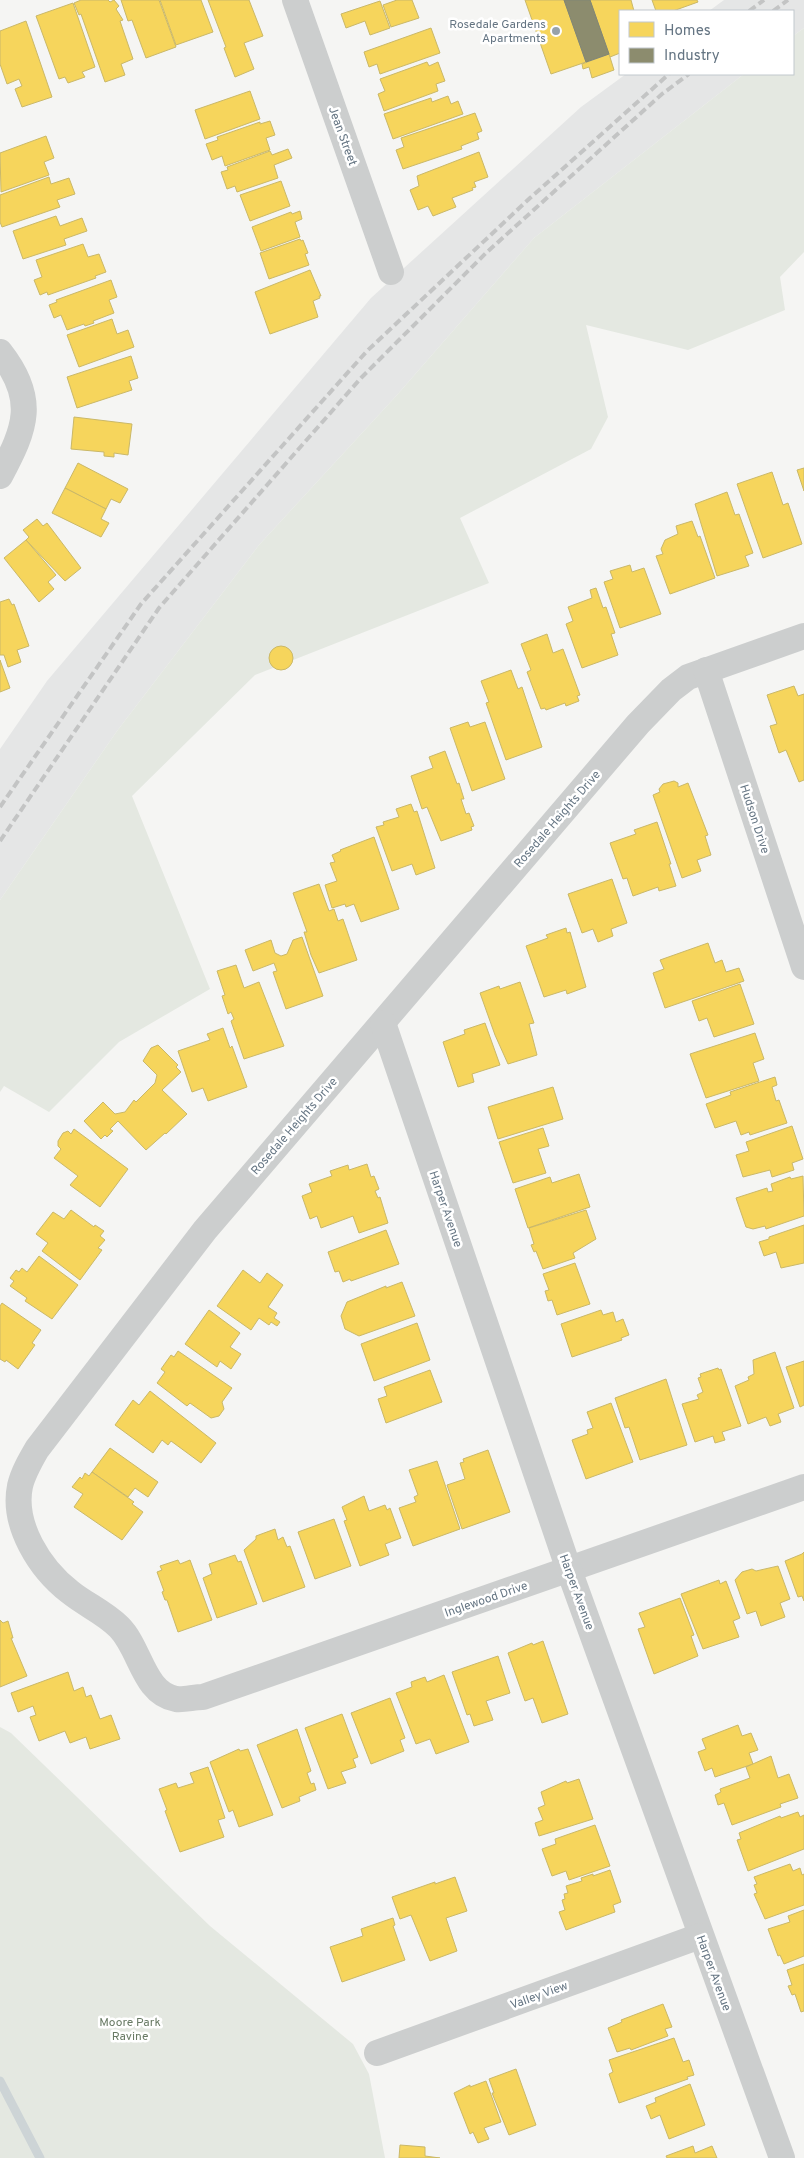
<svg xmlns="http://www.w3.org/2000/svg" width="804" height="2158" font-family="Overpass,sans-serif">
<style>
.built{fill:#e5e6e6}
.green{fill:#e4e8e1}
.homes{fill:#f6d55c;stroke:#cab868}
.industry{fill:#8c8c6e;stroke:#808574}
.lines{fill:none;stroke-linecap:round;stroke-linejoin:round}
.stream{stroke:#cdd4d6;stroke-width:9}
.minor{stroke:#cccece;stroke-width:26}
.rail{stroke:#c3c4c4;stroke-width:4;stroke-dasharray:8 4;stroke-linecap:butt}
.poi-dot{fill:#97a2aa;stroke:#fff;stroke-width:2}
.labels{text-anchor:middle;stroke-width:5;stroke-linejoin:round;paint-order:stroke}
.poi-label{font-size:12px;fill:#657583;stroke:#fff;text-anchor:end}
.street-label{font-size:12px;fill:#657583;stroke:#fff}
.park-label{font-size:12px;fill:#687a64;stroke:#fff}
</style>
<rect width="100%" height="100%" fill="#f5f5f3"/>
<g class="built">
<polygon points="724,0 804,0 804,28 793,36 793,11 709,11"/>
<polygon points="626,74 744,74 534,238 397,395 259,545 117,731 0,900 0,749 47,681 371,298 581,107"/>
</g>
<g class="green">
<polygon points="804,28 804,252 780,277 785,310 688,350 586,325 608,417 591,449 460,518 489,583 255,675 132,796 210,989 119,1042 49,1112 4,1086 0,1092 0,900 117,731 259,545 397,395 534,238 744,74 793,74 793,36"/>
<polygon points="0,1727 11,1733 210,1926 353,2044 369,2074 385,2158 0,2158"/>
</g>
<g class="homes">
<polygon points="81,0 108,0 110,2 114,0 119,6 116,9 123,20 120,21 133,59 121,64 125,75 105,82 81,14 79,15 74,3"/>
<polygon points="121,0 159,0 176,47 146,58 132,20 128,21"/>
<polygon points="160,0 201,0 213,32 176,45"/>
<polygon points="208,0 249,0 263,36 244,43 254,69 235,77 224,48 226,47"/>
<polygon points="397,0 412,0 419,18 391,27 383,5"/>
<polygon points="525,0 564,0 586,62 551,74"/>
<polygon points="590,0 631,0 634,11 620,11 620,53 610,57"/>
<polygon points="652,0 697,0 698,2 673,11 656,11"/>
<polygon points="380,1 390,28 370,35 365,21 346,28 341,14"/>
<polygon points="73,3 95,67 82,72 85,77 68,83 65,77 59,79 36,16"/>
<polygon points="26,21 52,97 22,107 15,89 22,86 19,79 7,84 0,64 0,31"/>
<polygon points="431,28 440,53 380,74 377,64 369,67 364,52"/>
<polygon points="609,54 614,70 592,78 589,67 583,69 582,64"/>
<polygon points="427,62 429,66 438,62 445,81 436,84 438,91 384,111 378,94 385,91 380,79"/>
<polygon points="250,91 260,119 205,139 195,110"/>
<polygon points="448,96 451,104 458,101 463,114 393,139 384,114 431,98 432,102"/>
<polygon points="475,113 482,131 477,133 479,139 461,146 462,149 403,169 396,150 404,147 401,138"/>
<polygon points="270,121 275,135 266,138 270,150 225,166 222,156 212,160 206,144 218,140 217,137 260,122 260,124"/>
<polygon points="46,136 54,158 44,162 49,175 1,192 0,153"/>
<polygon points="288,149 292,158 274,165 278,178 237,192 235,186 227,189 221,172 228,170 227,167 270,151 272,155"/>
<polygon points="479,152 488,177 474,182 476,187 472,188 473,190 452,198 456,207 433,216 428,206 418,210 410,190 419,186 417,176"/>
<polygon points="49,177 51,184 69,178 75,194 57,200 60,207 2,227 0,222 0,195"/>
<polygon points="281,181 290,206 250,221 240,195"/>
<polygon points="300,211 302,219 295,222 300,237 261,251 252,227 291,212 292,214"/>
<polygon points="56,216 60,226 82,218 87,231 64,239 66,245 23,259 13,231"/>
<polygon points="300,239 301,241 303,240 308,253 305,254 309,265 269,279 260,253"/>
<polygon points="83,244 88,257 99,254 106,272 95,276 96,278 48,295 47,292 40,295 34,280 42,277 36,260"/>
<polygon points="310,270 321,296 319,296 320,298 313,301 318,317 270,334 255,292"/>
<polygon points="111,280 117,297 109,300 114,313 93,321 94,323 85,326 84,324 67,330 61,315 54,318 49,305 57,302 56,300"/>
<polygon points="112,319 117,334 128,330 134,347 79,367 67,335"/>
<polygon points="131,356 138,378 129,381 132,390 77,408 67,377"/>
<polygon points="74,417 132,424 128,455 114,453 114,457 104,456 104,452 71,449"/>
<polygon points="78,463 128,489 120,503 111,499 106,509 65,488"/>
<polygon points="804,468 804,491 797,470"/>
<polygon points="772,472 783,505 788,503 802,544 763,558 737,484"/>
<polygon points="65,488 106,509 101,519 109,523 101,537 52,513"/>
<polygon points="727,492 735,515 739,514 753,553 745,556 749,566 717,576 695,504"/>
<polygon points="37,519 43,526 47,523 81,568 65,581 26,540 29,537 23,530"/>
<polygon points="692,521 698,537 700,536 715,578 670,594 656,556 663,554 661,549 665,540 678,534 676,526"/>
<polygon points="26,540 56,575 48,582 54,589 39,602 4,558"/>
<polygon points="630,565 632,572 644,568 661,614 620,628 604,582 613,579 610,571"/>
<polygon points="596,588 603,608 606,607 615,633 611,634 618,655 582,668 566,624 573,621 568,607 592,598 590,590"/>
<polygon points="9,599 12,605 14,604 29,646 17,650 21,662 8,667 4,655 0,655 0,602"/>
<polygon points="547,634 553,653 563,649 580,695 577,696 579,701 566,706 565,703 546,710 545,708 541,709 527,672 531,670 521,644"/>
<circle cx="281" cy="658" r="12"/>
<polygon points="0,660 10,688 0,692"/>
<polygon points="511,670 518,689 522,687 542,747 506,760 486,703 489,702 481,681"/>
<polygon points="794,686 798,696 804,694 804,780 799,782 786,750 779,753 770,726 777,724 767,695"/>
<polygon points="468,722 470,727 485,722 505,779 472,791 450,728"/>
<polygon points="445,751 457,784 459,783 464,799 461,799 466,814 469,813 474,826 471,827 472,830 441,841 427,807 422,809 411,776 433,768 429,757"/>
<polygon points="674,781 678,783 678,787 688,783 708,835 705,836 711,855 697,860 701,871 682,878 653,795 660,792 659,789 663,784"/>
<polygon points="411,804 414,812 417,811 435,868 416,875 412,864 392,871 376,827 384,825 383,822 399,817 396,809"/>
<polygon points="657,822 671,864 669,864 676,886 659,891 658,887 633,896 627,878 623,879 610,843 636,834 634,830"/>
<polygon points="374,837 399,909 361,922 354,904 346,907 345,904 332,908 325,885 337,881 330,863 335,862 332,855 341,851 340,850"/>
<polygon points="612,879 627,923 611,929 613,936 598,942 593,929 582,933 568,894"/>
<polygon points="319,884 329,911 334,909 338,921 343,919 357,960 319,973 311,955 304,932 307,932 293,893"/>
<polygon points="566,928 567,933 570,932 586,987 567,994 566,990 544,997 526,946 548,938 546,935"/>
<polygon points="302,937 323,996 286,1009 273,972 277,971 274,963 253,971 245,950 271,940 275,953 281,956 287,954 293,940"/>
<polygon points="708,943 715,963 722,960 726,972 739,968 744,981 665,1008 653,973 664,969 660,960"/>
<polygon points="236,965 244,988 259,982 284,1046 244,1059 231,1021 234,1019 231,1012 228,1014 222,996 225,995 217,971"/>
<polygon points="520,982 534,1023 529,1024 537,1055 508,1064 495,1035 480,993 499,986 500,989"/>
<polygon points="740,984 754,1024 714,1037 707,1018 699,1021 692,1001"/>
<polygon points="485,1023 500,1065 472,1074 474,1082 458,1087 443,1042 465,1034 464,1030"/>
<polygon points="223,1028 230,1048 232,1046 247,1087 208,1101 203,1088 192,1092 178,1051 210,1040 207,1034"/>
<polygon points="755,1033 764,1059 753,1063 759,1081 706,1098 690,1054"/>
<polygon points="158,1045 178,1065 176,1067 181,1072 162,1090 187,1114 166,1134 165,1133 146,1150 118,1121 110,1129 113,1131 107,1137 105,1135 101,1139 84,1121 103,1102 115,1114 125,1112 134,1100 136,1102 155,1083 157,1075 143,1061 151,1048"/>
<polygon points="775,1077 777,1085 772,1087 776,1101 779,1100 787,1123 750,1135 749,1132 741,1135 736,1121 715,1128 706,1104 731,1095 730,1092"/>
<polygon points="553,1087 563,1119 498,1139 488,1107"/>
<polygon points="792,1126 803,1159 792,1163 794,1170 772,1177 770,1170 743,1177 736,1155 749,1151 746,1142"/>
<polygon points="543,1128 549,1146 538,1149 546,1173 513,1183 499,1142"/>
<polygon points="74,1129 128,1169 100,1207 70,1185 78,1176 54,1158 61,1149 58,1146 58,1141 63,1133 68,1131 71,1134"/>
<polygon points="367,1164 371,1177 374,1176 379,1189 375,1191 378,1198 380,1197 388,1223 359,1233 353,1216 321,1228 317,1216 310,1219 302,1196 312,1192 309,1184 332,1176 330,1171 348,1165 349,1170"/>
<polygon points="579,1174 590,1207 528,1228 515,1189 550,1177 552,1183"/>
<polygon points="803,1176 804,1216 766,1229 765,1226 753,1229 746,1227 736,1198 767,1188 768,1192 773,1191 771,1184 790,1177 791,1179"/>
<polygon points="71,1210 94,1227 95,1225 104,1231 100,1236 105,1240 98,1248 102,1250 80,1280 42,1251 48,1243 36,1234 53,1212 64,1219"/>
<polygon points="586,1210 596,1239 573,1253 575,1258 543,1269 536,1251 534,1252 531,1245 534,1244 529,1228"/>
<polygon points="804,1225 804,1263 781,1268 776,1252 764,1256 759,1242 769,1239 769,1237"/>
<polygon points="386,1230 399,1264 351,1281 350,1279 343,1282 339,1271 335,1272 328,1252"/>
<polygon points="39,1256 78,1285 52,1319 25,1301 27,1298 10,1286 14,1281 10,1278 16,1270 19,1272 22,1268 27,1272"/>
<polygon points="575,1263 590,1304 557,1315 552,1300 548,1301 545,1291 549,1290 543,1274"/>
<polygon points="243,1270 260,1283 267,1273 283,1285 268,1307 277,1313 274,1318 280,1322 277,1326 271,1322 269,1325 259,1318 251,1330 217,1306"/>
<polygon points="402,1282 415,1316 359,1336 345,1329 341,1316 347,1302 386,1286 386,1288"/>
<polygon points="2,1303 41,1330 32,1343 35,1345 18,1369 6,1360 5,1362 0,1359 0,1306"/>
<polygon points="209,1310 240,1333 230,1347 241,1354 231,1369 220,1361 217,1367 185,1344"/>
<polygon points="601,1310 603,1315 613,1312 616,1322 623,1319 629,1335 621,1338 622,1340 572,1357 561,1324"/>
<polygon points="417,1323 430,1360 374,1381 361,1344"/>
<polygon points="178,1351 232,1388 222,1402 224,1409 219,1416 211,1418 190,1403 187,1406 157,1383 165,1372 161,1369 171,1355 174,1357"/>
<polygon points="775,1352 794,1408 778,1414 781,1422 770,1426 766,1417 748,1424 735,1386 749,1380 748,1377 754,1374 753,1360"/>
<polygon points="804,1361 804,1405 800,1407 786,1367"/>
<polygon points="718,1368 719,1370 721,1369 741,1426 722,1432 725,1440 715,1443 713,1436 695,1442 682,1404 699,1399 697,1395 703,1392 698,1378 701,1377 700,1374"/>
<polygon points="430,1370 442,1402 386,1423 378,1399 387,1396 384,1387"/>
<polygon points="666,1379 687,1445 640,1460 629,1427 625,1428 615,1398"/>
<polygon points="150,1391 216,1443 201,1463 171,1441 168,1445 162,1440 153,1453 115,1425 133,1400 139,1405"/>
<polygon points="611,1403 633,1462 586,1479 572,1440 588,1434 587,1430 593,1428 587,1412"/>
<polygon points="110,1448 158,1482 148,1497 135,1488 128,1497 92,1472"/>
<polygon points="488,1450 510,1512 462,1529 447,1485 465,1479 460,1463 464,1462 463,1459"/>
<polygon points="437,1461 460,1529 413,1546 399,1508 416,1502 414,1497 418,1495 409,1470"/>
<polygon points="92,1472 134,1502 132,1504 143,1512 122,1540 74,1507 83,1494 72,1487 80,1477 82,1479 85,1473 89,1476"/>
<polygon points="364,1496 369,1511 385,1505 387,1510 390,1508 401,1538 385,1544 389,1555 360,1566 344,1521 347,1520 342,1507"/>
<polygon points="334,1519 351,1566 315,1579 298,1532"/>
<polygon points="275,1529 278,1540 283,1537 287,1547 290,1546 305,1587 263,1602 244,1550 256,1539 256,1536"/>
<polygon points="804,1552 804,1601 802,1596 798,1597 785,1561 802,1554"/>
<polygon points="235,1555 238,1562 241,1561 257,1604 217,1618 203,1578 212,1574 209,1564"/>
<polygon points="178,1560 180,1564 190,1560 212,1620 178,1632 167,1600 165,1600 162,1592 164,1591 157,1572 162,1570 160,1566"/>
<polygon points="778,1566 790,1599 780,1603 785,1617 761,1626 756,1611 747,1614 735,1580 742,1572 752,1569 756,1571"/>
<polygon points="719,1580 720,1584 726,1581 740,1618 733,1621 739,1637 703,1649 681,1594"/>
<polygon points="680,1598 694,1635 691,1636 698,1656 654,1674 638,1629 645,1627 639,1613"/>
<polygon points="0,1620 3,1623 8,1621 13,1638 11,1638 27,1676 0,1687"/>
<polygon points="543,1641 568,1714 542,1723 533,1698 525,1701 508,1653 532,1643 533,1645"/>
<polygon points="498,1656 510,1693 486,1701 493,1720 474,1726 470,1714 467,1715 452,1672"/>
<polygon points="68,1672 74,1691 83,1687 86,1697 91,1695 100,1719 111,1715 120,1739 90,1749 86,1737 70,1743 65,1731 39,1741 30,1717 36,1715 33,1706 18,1712 11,1693"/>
<polygon points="444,1675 469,1742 436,1754 430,1739 416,1744 396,1693 412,1687 411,1682 425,1677 427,1682"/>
<polygon points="390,1698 405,1738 400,1740 404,1751 371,1764 351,1713"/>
<polygon points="342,1714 358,1757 353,1759 356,1767 341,1772 346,1783 328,1789 305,1728"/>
<polygon points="738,1725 742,1736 751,1733 758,1750 749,1753 753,1764 715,1777 712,1768 705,1771 698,1752 706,1749 702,1739"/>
<polygon points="297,1729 311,1771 307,1773 311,1784 314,1783 316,1790 299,1797 300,1801 282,1808 257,1745"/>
<polygon points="239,1749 240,1751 248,1749 273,1815 239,1827 233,1810 229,1812 210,1762"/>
<polygon points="771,1756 778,1778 789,1774 798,1798 780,1804 781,1807 732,1825 724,1803 718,1805 715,1795 721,1792 720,1789 750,1778 746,1767"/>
<polygon points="208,1767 225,1818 218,1820 224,1837 180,1852 165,1811 167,1810 159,1789 176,1783 178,1788 194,1783 190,1773"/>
<polygon points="579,1779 593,1819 539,1836 535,1823 543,1820 538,1808 545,1805 541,1792 566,1781 567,1783"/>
<polygon points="798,1812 800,1817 804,1815 804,1849 748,1871 737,1840 741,1839 739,1833 780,1816 781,1818"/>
<polygon points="595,1825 610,1866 569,1880 566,1871 552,1876 542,1849 556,1844 555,1839"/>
<polygon points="790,1864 793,1871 800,1868 802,1875 804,1874 804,1905 765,1919 754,1894 757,1893 754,1885 757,1884 754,1877"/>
<polygon points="610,1870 621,1902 613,1905 615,1912 566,1930 559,1912 565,1910 562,1900 565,1899 564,1894 568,1893 566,1886 582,1881 581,1878 593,1874 593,1876"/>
<polygon points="455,1877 467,1911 446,1918 457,1951 430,1961 411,1915 400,1919 392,1897 435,1882 435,1884"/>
<polygon points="804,1910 804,1956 784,1964 780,1955 778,1956 768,1929 790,1922 788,1916"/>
<polygon points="393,1918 395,1925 393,1926 405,1960 342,1982 330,1947 363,1936 361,1929"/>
<polygon points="804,1964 804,2011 801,2012 795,1994 792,1995 788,1986 792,1985 787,1970"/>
<polygon points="663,2004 672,2027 665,2029 668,2036 631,2050 630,2048 617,2052 608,2028 622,2022 621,2020"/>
<polygon points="674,2038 683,2062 689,2060 694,2075 687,2077 688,2079 619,2103 609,2074 613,2072 609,2060"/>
<polygon points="516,2069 536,2125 509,2135 492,2093 494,2093 489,2079"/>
<polygon points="486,2081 501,2122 484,2128 489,2139 478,2143 473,2132 470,2134 454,2093 470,2085 470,2087"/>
<polygon points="690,2084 705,2125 669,2139 660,2115 651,2119 646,2106 656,2102 655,2098"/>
<polygon points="400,2145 425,2147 425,2156 440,2158 399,2158"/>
<polygon points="693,2146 695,2153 712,2146 717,2158 667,2158 666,2156"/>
</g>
<polygon class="industry" points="564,0 590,0 609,54 586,62"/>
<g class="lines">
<polyline class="stream" points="0,2081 40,2158"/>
<g class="minor">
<polyline points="295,0 391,272"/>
<path d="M0,352C37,399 26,428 0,476"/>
<path d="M804,636L688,677L671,690L638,724L205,1230L37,1449C30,1461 23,1473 20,1486C12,1525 40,1569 70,1592C86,1605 104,1612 119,1627C141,1649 143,1693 176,1699C184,1700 194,1697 203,1697L804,1487"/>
<polyline points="706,670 804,967"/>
<polyline points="383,1023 569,1570 782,2158"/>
<polyline points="377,2053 700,1936"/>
</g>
<g class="rail">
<polyline points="749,11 764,0"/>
<polyline points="773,11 788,0"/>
<polyline points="0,807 141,604 367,351 530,198 669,74"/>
<polyline points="0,841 159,608 361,378 486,253 662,94 689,74"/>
</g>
</g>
<circle class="poi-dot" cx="556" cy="31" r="5"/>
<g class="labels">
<g class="poi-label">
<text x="546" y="28">Rosedale Gardens<tspan x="546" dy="14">Apartments</tspan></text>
</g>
<g class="street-label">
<text transform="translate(343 136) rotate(70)" y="4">Jean Street</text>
<text transform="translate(557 819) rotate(-49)" y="4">Rosedale Heights Drive</text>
<text transform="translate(755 819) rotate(72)" y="4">Hudson Drive</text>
<text transform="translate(294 1126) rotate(-49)" y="4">Rosedale Heights Drive</text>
<text transform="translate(446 1209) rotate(71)" y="4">Harper Avenue</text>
<text transform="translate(577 1592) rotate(70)" y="4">Harper Avenue</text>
<text transform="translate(486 1599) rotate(-19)" y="4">Inglewood Drive</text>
<text transform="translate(714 1973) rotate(70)" y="4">Harper Avenue</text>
<text transform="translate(539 1995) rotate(-20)" y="4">Valley View</text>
</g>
<g class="park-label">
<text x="130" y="2026">Moore Park<tspan x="130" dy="14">Ravine</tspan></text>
</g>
</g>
<rect x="619" y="10" width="175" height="65" fill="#ffffff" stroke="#c1c8cd"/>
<rect x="629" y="22" width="25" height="15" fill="#f6d55c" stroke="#c1c8cd"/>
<text x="664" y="35" font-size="15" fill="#657583">Homes</text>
<rect x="629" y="48" width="25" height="15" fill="#8c8c6e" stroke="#c1c8cd"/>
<text x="664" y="60" font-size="15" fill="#657583">Industry</text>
</svg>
